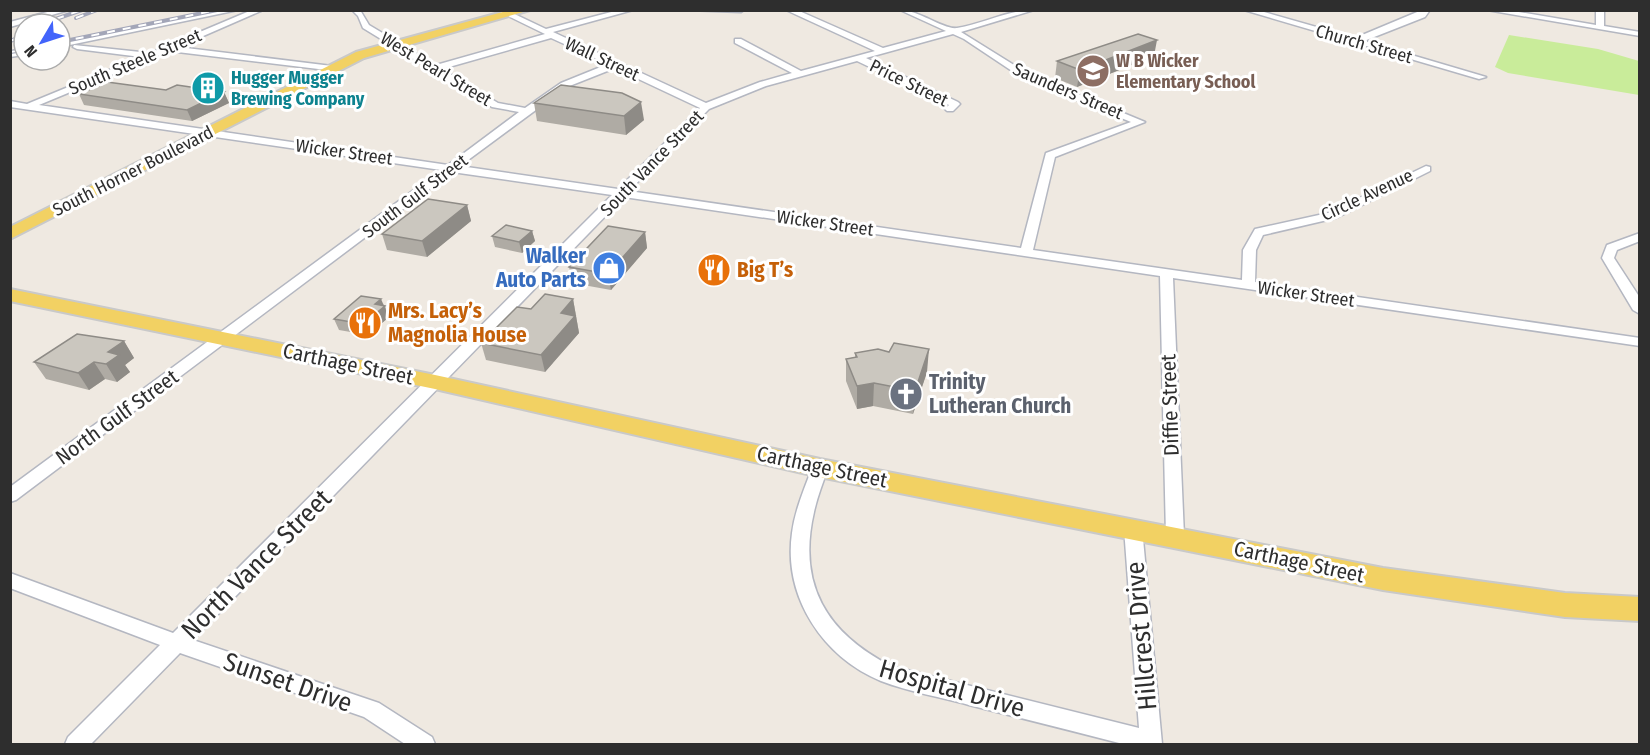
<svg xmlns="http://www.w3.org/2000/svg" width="1650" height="755" font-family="'Fira Sans Condensed',sans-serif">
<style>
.pitch{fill:#c9ec9a}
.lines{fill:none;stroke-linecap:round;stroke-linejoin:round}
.street-casing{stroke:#b4b7c1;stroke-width:3}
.primary-casing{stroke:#c9c9c9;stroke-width:4}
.street{fill:#fff;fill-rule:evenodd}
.primary{fill:#f2d163;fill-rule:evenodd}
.rail-casing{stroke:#a3a6b8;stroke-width:4}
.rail{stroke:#fff;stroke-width:2;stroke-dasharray:8;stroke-linecap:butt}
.wall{fill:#afaba4}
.shaded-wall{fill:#8e8b86}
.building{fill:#cbc7bf;stroke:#8e8b86;stroke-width:1.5}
.labels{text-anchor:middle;stroke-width:6;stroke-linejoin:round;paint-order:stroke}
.far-street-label{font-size:18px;fill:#2e2e2e;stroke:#fff}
.far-education-label{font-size:18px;font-weight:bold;fill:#785e54;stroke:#fff;text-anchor:start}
.far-culture-label{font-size:18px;font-weight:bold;fill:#0d838f;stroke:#fff;text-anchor:start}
.shop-label{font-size:21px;font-weight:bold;fill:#366cbe;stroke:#fff;text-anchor:end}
.food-label{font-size:21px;font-weight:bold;fill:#c56008;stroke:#fff;text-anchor:start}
.street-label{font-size:21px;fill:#2e2e2e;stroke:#fff}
.worship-label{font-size:21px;font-weight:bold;fill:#5b616d;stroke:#fff;text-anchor:start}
.near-street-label{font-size:26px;fill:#2e2e2e;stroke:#fff}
</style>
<rect width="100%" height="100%" fill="#efe9e1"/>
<polygon class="pitch" points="1509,35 1598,49 1639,61 1639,95 1508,73 1495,67"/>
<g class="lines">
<defs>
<g id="street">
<polygon points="55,10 69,10 10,27 10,22"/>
<polygon points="221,10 238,10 60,47 60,43"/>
<path d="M252,10H263L178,47L332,66L336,69L335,71L169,51L39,105L448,165L519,112L492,107L363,28L358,16L352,10H360L369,25L436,65L545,34L496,10H506L546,29L619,10H633L553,32L706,103L760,82L792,73L735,43V39H741L801,71L875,51L786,10H797L883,48L946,31L900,10C919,10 944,30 957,28C983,24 1007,10 1034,10L961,32L1027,73L1145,122L1055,157L1033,250L1242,280L1243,250L1255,229L1328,213L1426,166L1430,167V171L1336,218L1263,235L1256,250L1255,282L1640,338V346L1173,278L1184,536L1181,541L1175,543L1169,541L1166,536L1160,276L624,197L193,640L379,703L432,737L435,744H405L364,717L180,653L91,744H65L68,737L160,645L10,588V573L173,633L612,195L452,172L16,500L10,502V487L441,170L10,107V101L27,104L141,57L77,49L73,47L74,45L150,53ZM953,34L964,39L1021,77L1131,122L1046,153L1021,248L629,191L709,109L766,86L857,61L949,105L945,109L947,111H953L960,104L958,102L866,58ZM551,38L608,64L561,83L525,108L498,103L442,69ZM615,68L700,108L618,189L460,166L567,87Z"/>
<polygon points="687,10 744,10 741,12"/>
<polygon points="1244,10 1257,10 1355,38 1422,10 1430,10 1425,17 1364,41 1486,77 1479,79"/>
<polygon points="1487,10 1507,10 1596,25 1596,10 1604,10 1604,26 1640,32 1640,36"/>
<polygon points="24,49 24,55 10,57 10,52"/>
<polygon points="1640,233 1640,241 1617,250 1614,258 1640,298 1640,314 1633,310 1602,258 1607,245"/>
<path d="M820,462L826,464L828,468C823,483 817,497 814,512C797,585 827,633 891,666L1139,728L1124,528L1127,523L1133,521L1139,523L1142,528L1162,744H1123C1072,731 1021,718 969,705C941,697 909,692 881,681C823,657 783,597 792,533C795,510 804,490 812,468L814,464Z"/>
</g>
<g id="primary">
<polygon points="510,10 530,10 364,58 10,239 10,227 356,52"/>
<polygon points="10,289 435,375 820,459 1383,568 1565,593 1640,597 1640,621 1565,617 1383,590 820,477 435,389 10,301"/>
</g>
</defs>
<use href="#street" class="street-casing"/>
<use href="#primary" class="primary-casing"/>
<use href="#street" class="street"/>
<use href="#primary" class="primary"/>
<defs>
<g id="rail">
<polyline points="76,18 97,10"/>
<polyline points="41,24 82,10"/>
<polyline points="10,41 24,36"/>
<polyline points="60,42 217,10"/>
<polyline points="10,52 24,50"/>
</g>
</defs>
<use href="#rail" class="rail-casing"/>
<use href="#rail" class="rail"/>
</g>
<g class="wall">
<polygon points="1154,56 1077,87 1055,78 1057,61"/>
<polygon points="561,85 644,120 626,135 537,121 534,103"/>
<polygon points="166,90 224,92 229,103 192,121 84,105 79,94"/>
<polygon points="467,205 471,221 427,257 387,250 382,234"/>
<polygon points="532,231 535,241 522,253 495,247 492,236"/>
<polygon points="645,232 647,248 611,290 572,283 569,267"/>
<polygon points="573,299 579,333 545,372 486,360 481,343 531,309"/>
<polygon points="383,305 385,306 389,317 375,329 368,328 362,334 339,330 334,319"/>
<polygon points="124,341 134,358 125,365 130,372 117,382 105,379 89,390 46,379 34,362"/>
<polygon points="889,352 927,372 913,414 873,406 857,409 846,381 846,359 855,357 855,353"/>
</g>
<g class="shaded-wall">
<polygon points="1157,40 1154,56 1077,87 1080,70"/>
<polygon points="224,92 229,103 192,121 187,110"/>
<polygon points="641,102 644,120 626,135 624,116"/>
<polygon points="467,205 471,221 427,257 422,241"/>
<polygon points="532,231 535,241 522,253 519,242"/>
<polygon points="645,232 647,248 611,290 608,274"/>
<polygon points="381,299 389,317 375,329 370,318 375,304"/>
<polygon points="573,299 579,333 545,372 541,355 561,313"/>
<polygon points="364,317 368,328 362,334 357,323"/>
<polygon points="124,341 134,358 125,365 130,372 117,382 106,364 108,352"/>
<polygon points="929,349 927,372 913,414 915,391"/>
<polygon points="94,362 105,379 89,390 78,373"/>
<polygon points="874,383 873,406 857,409 857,386"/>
</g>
<g class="building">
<polygon points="1138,34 1157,40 1080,70 1057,61"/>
<polygon points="107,82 166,90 177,85 224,92 187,110 79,94"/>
<polygon points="561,85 622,93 641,102 624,116 534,103"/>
<polygon points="428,199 467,205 422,241 382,234"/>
<polygon points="506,225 532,231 519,242 492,236"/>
<polygon points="608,226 645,232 608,274 569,267"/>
<polygon points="545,294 573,299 561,313 575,316 541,355 481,343 517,307 531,309"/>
<polygon points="361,296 381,299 375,304 385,306 370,318 364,317 357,323 334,319"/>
<polygon points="77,334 124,341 108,352 119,355 106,364 94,362 78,373 34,362"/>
<polygon points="894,343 929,349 915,391 874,383 857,386 846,359 857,357 855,353 878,349 889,352"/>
</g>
<defs>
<symbol id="school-disc" viewBox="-11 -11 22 22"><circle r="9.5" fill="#8d6e63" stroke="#fff"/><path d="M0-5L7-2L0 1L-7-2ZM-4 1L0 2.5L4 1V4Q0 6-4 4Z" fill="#fff"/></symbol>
<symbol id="building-disc" viewBox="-11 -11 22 22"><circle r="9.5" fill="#0f9aa8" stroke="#fff"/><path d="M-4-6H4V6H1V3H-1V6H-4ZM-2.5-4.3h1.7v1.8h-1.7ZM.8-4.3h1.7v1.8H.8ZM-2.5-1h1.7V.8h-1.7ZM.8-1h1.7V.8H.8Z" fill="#fff"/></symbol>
<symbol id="shop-disc" viewBox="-11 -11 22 22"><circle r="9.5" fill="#3f7fe0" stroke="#fff"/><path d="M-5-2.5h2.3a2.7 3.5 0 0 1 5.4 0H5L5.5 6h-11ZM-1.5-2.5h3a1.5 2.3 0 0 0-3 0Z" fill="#fff"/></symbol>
<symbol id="restaurant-disc" viewBox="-11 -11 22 22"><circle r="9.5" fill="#e8710a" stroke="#fff"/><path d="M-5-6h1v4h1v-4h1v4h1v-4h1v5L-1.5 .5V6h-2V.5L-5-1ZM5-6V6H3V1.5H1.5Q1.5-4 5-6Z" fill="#fff"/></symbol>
<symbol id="church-disc" viewBox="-11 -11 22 22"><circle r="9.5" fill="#6b7280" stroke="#fff"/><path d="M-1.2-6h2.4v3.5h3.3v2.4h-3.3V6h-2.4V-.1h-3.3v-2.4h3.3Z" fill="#fff"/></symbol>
</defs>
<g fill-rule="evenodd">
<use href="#school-disc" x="1074" y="52" width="38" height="38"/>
<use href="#building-disc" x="189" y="69" width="38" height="38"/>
<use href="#shop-disc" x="590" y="249" width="38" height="38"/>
<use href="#restaurant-disc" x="695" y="251" width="38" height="38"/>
<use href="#restaurant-disc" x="346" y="304" width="38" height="38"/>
<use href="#church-disc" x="887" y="375" width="38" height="38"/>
</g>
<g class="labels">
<g class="far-street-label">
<text transform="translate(1364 44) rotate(16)" y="6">Church Street</text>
<text transform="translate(602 59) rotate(25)" y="6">Wall Street</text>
<text transform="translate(135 62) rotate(-23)" y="6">South Steele Street</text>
<text transform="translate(436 69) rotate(31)" y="6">West Pearl Street</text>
<text transform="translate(909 83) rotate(26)" y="6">Price Street</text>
<text transform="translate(1068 91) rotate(23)" y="6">Saunders Street</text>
<text transform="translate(344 152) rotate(8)" y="6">Wicker Street</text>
<text transform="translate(652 163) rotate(-46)" y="6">South Vance Street</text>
<text transform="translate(133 171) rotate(-27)" y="6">South Horner Boulevard</text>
<text transform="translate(1367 195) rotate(-25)" y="6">Circle Avenue</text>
<text transform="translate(415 196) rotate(-37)" y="6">South Gulf Street</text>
<text transform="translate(825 223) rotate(8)" y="6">Wicker Street</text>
<text transform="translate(1306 294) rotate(8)" y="6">Wicker Street</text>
</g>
<g class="far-education-label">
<text x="1116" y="67">W B Wicker<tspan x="1116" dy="21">Elementary School</tspan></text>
</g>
<g class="far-culture-label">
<text x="231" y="84">Hugger Mugger<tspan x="231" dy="21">Brewing Company</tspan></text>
</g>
<g class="shop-label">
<text x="586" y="263">Walker<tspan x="586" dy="24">Auto Parts</tspan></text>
</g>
<g class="food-label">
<text x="737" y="277">Big T’s</text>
<text x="388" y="318">Mrs. Lacy’s<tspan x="388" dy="24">Magnolia House</tspan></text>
</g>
<g class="street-label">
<text transform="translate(348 364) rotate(12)" y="7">Carthage Street</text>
<text transform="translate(1170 405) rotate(-92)" y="7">Diffie Street</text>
<text transform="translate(117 417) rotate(-36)" y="7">North Gulf Street</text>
<text transform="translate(822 467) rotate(12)" y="7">Carthage Street</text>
<text transform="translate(1299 562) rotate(12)" y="7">Carthage Street</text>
</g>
<g class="worship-label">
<text x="929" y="389">Trinity<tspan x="929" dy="24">Lutheran Church</tspan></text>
</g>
<g class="near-street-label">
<text transform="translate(256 564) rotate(-45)" y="9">North Vance Street</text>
<text transform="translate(1141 636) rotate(-95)" y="9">Hillcrest Drive</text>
<text transform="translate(288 682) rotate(19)" y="9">Sunset Drive</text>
<text transform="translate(952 688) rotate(16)" y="9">Hospital Drive</text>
</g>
</g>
<rect width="1650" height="755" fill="none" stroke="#2e2e2e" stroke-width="24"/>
<g transform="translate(42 42) rotate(231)"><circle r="28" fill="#ffffff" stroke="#ababab" stroke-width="1.5"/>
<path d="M0-4.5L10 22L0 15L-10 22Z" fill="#4264fb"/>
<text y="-9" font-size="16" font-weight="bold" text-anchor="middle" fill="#2e2e2e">N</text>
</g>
</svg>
